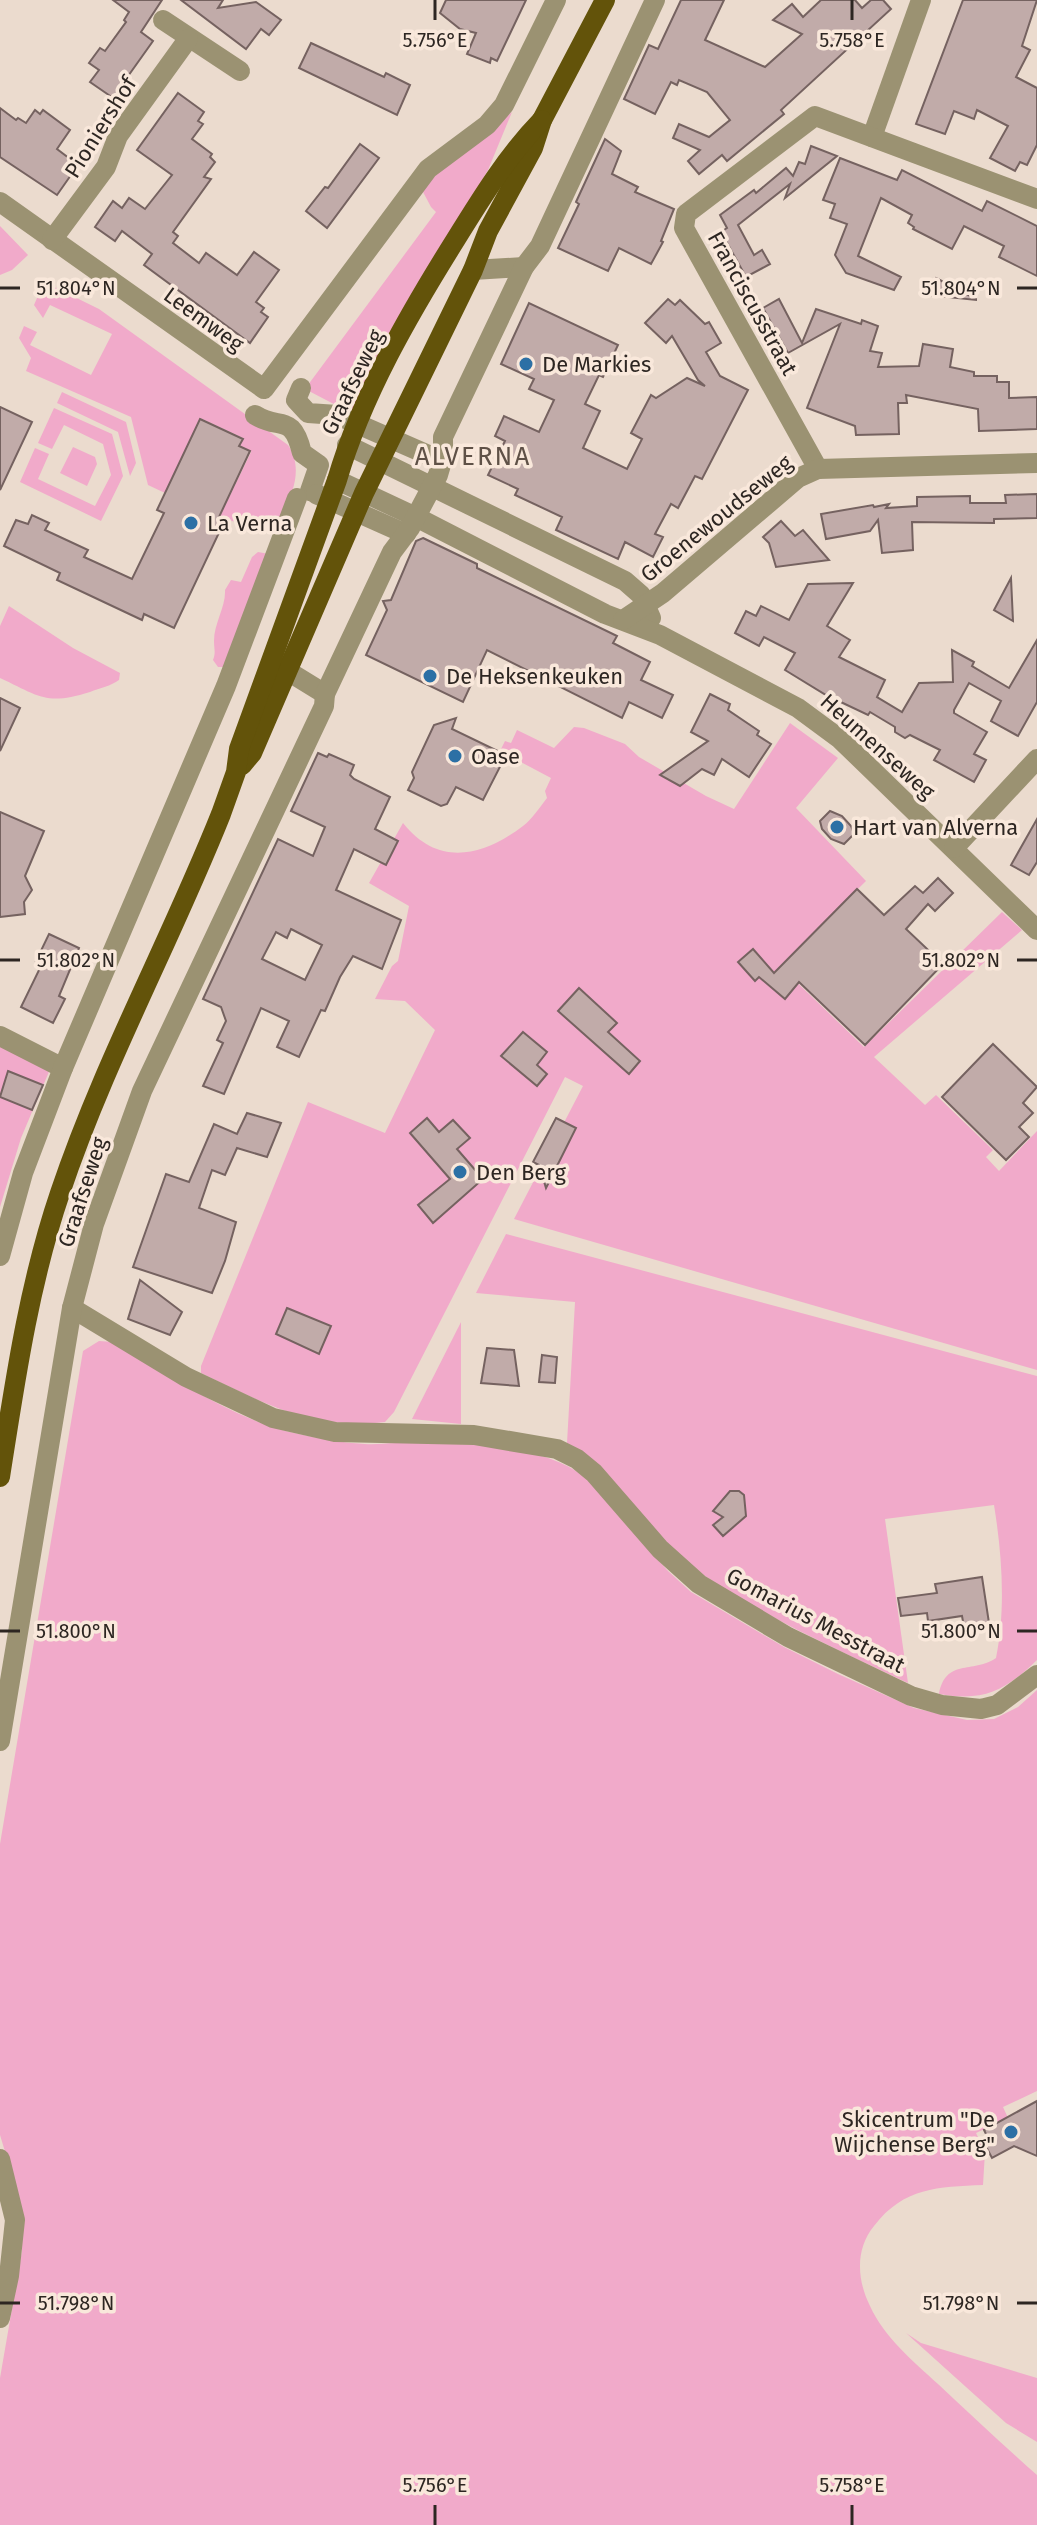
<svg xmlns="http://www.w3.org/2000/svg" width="1037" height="2525" font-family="'Fira Sans',sans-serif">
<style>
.green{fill:#f1aaca}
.building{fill:#c1aba9;stroke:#756260;stroke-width:2;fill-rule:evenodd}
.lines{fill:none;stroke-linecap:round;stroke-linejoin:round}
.minor{stroke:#9b9272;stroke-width:20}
.major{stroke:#63530a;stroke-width:20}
.ticks{fill:none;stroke:#2d2622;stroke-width:3}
.poi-dot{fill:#2c70a5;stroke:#f9e8db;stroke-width:3}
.labels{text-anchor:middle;stroke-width:7;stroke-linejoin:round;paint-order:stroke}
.street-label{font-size:22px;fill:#2d2622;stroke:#f9e8db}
.poi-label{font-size:22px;fill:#2d2622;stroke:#f9e8db;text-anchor:start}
.quarter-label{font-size:26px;letter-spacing:2px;fill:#5f5147;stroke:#f9e8db}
.ticks-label{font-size:20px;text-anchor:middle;fill:#2d2622;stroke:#f9e8db;stroke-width:7;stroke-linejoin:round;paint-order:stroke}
</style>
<rect width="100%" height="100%" fill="#ebdbce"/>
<g class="green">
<polygon points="512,112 488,170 377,360 351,413 305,389 436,212 431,207 422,190 430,180"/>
<polygon points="0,226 28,255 12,270 0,275"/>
<path d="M44,282L99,309L288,445C305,470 291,499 277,524C259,530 237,524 220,516L251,452L240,446L243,438L200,418L165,493L148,485L131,417L26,371L31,358L19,338L24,326L37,332L30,345L91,375L112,334L50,305L43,318L34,305Z"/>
<polygon points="62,392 126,422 136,463 130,476 118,432 57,403"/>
<polygon points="54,408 112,434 123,476 101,521 20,482 35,448 49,454 38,479 95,506 111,475 103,444 64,425 52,449 38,443"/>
<polygon points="73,447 95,457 97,464 87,486 60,473"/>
<path d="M258,552L269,554L223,667H218L213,660C216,653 214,649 214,641C214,623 226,607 225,590L231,580L241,582L252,557Z"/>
<path d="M9,606L73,648L120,673L119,680C111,686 100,688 90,692C46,706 39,696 0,678V626Z"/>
<path d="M790,723L838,758L796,808L866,881L780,966L864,1047L1002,912L1022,930L874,1057L925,1105L936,1095L993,1150L986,1157L999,1171L1037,1131V1370L514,1219L583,1086L565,1077L394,1412L385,1422C313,1431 263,1403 201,1373V1366L308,1102L385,1133L435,1030L405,1001L375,999L392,966L398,961L409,906L369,883L403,823C438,867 482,857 523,826C532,819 540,807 547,798L545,791L551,778L500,751L505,741L511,743L517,730L554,748L574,727L584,728L625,744L639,757L706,796L734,809Z"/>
<polygon points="0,1042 51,1067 21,1138 0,1207"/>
<path d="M506,1234L1037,1376V1660C1005,1691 984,1702 939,1694C946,1658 972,1674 996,1658C1006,1609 1002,1554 994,1505L885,1519L908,1683C832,1647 753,1612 685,1562L567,1443L575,1302L476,1293Z"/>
<polygon points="461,1322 461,1424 412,1419"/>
<path d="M99,1341L113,1342C172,1376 232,1420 299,1434C321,1439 343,1443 365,1444C375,1445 386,1443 396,1443C455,1443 537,1441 585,1477L668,1571L691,1592L784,1647L838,1674L914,1708L967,1720L994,1719L1018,1707L1037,1690V2091L1003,2107L1008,2118L976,2133L985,2152L983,2185C938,2187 904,2187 874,2226C855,2249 857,2280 870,2306C884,2337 913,2361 938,2384C971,2415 1003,2445 1037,2475V2525H0V2378L22,2251V2222L17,2191L0,2135V1844L83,1351Z"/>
<polygon points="906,2333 921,2343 1037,2378 1037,2442 1006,2423"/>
</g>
<g class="building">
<polygon points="113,0 162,0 141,32 153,41 126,79 130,82 116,100 90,82 99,70 89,63 100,48 105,51 126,22 124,20 129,12"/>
<polygon points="181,0 223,0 218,8 256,2 281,20 269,35 261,29 246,49"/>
<polygon points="446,0 526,0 497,61 491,58 490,63 467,54 476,33 460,29 440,13"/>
<polygon points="681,0 724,0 705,40 765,67 802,34 773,20 792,4 803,17 821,0 855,0 862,8 871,0 883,0 891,9 781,110 784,114 727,161 722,155 699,174 688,161 700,150 673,138 679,124 709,137 730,120 707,92 679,80 677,85 671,82 655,114 624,99 649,45 658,49"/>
<polygon points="963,0 1037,0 1022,46 1030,50 1016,77 1037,88 1037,145 1027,165 1020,162 1015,171 990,158 1008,126 977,110 974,119 954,111 945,134 916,124"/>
<polygon points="311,43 384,77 386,73 410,85 397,115 299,68"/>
<polygon points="178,93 204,112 198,121 203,124 192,139 212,154 210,157 215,162 204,177 211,179 173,232 178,236 173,243 199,263 206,253 237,275 254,252 279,270 256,302 264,308 261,312 268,317 250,343 144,265 152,254 122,231 115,241 95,227 113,201 122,208 129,198 145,209 172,175 137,150"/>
<polygon points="0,108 16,120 18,118 26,123 35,110 40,114 43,110 70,130 57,149 78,165 57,195 0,157"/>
<polygon points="605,139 621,151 612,174 638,187 635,192 674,209 661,241 663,242 651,264 619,248 608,271 558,248 579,204 576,202"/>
<polygon points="360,144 379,158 327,228 306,211 325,187 328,188"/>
<polygon points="811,146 837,156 785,198 790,184 738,225 754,255 762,250 770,264 746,277 721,232 727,228 720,215 754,190 756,193 786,168 793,176 799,162 805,164"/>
<polygon points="840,158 897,180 902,170 982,211 987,201 1037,226 1037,276 999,257 1004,246 964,226 952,249 913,229 914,227 908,223 912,215 881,198 858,256 901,277 894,290 846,273 835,255 847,224 830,218 835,204 823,200"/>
<polygon points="936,278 976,299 976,300 927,295"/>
<polygon points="668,299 675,305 680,300 705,324 709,322 721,343 706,352 720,376 748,390 702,479 695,476 678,508 671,504 655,534 663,537 653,557 625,542 618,559 556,530 562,517 515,495 518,489 488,475 505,441 495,436 504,416 539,432 554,400 529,389 534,379 501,364 529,303 618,345 603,377 599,375 585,404 600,411 583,448 627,469 642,439 631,433 651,395 656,398 687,378 705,386 698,380 672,336 666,343 645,323"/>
<polygon points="779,299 802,343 816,309 861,324 862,320 878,326 870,351 882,353 878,367 919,366 923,344 953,349 950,367 974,372 974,376 997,376 997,382 1009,382 1009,398 1037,397 1037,429 979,431 978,409 906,395 907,403 898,403 899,434 856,435 855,426 807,408 840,324 788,353 763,308"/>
<polygon points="0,407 32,422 0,490"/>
<polygon points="200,419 243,439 239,446 250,451 219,517 225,520 174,628 144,614 142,620 57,580 60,573 4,546 16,520 28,524 32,515 49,523 45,530 88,550 84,557 132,579 164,513 157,510"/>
<polygon points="1037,494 1037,518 994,519 994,523 912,522 913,550 882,553 878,520 870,531 826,539 821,514 873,505 874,507 889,504 886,508 917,506 917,497 970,496 970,503 1006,503 1005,495"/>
<polygon points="781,521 795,536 803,530 829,560 776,567 769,543 763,537"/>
<polygon points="423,538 477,564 477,568 617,636 613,643 650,662 641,680 673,695 662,718 629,702 622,718 487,650 463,702 366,655 387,610 383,601 391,600 416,541"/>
<polygon points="1011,578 1013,621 994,610"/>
<polygon points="853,583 827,626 850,640 839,657 885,680 877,697 902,712 919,683 953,682 952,650 974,662 972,666 1009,688 1037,640 1037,702 1018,736 991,721 1001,701 969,683 954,710 954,713 987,732 974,754 986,760 974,782 934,760 940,750 910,735 905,738 895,732 895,727 870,712 868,715 826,695 785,670 795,653 764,637 759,646 735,633 746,611 756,616 761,606 789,620 808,584"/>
<polygon points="710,694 730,704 728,710 759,731 757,735 771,744 749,777 722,759 714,775 702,769 680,786 660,775 708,741 691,732"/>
<polygon points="0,698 20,708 0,751"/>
<polygon points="456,718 452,729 506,755 483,800 456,787 447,804 441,806 408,790 414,778 412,772 434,725"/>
<path d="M318,753L327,757L329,754L354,765L350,775L354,779L390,797L375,829L398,841L386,865L354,849L336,890L401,920L382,969L353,956L340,977L325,1011L321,1010L299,1057L277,1047L289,1021L261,1008L224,1094L203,1086L223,1043L217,1040L226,1021L221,1007L203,999L278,839L313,856L325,827L291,811ZM291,929L322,945L305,980L262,959L276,932L287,938Z"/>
<polygon points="830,811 842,816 851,826 854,834 844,844 831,839 822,829 820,821"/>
<polygon points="0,812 44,831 25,876 32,890 24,902 25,914 0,917"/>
<polygon points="1037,819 1037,862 1029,875 1011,865"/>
<polygon points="938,878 953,893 935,911 928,904 906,929 943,964 865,1045 799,982 785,999 759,977 755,981 738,962 753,949 774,973 857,889 884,915 915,886 923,893"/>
<polygon points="49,934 79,948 59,996 65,999 53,1023 21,1007 42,964 36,961"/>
<polygon points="579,988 617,1023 608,1032 640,1061 629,1074 558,1011"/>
<polygon points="523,1032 547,1052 537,1065 547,1074 537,1086 501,1056"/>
<polygon points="993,1044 1037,1087 1023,1103 1033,1113 1019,1127 1029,1137 1006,1160 942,1097"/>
<polygon points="8,1071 43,1085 32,1110 0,1097"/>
<polygon points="247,1113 281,1123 267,1157 237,1148 225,1175 212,1170 199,1208 236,1222 225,1261 212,1293 133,1267 166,1174 189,1182 214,1124 237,1134"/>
<polygon points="427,1118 439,1132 453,1120 470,1138 457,1149 483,1179 433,1223 418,1205 450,1179 410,1133"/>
<polygon points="556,1118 576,1128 546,1188 539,1165 533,1162"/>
<polygon points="140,1280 182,1312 170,1335 128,1319"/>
<polygon points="287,1308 331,1326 319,1354 276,1334"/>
<polygon points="487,1348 514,1350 519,1386 481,1383"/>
<polygon points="542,1355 557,1357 555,1383 539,1382"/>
<polygon points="730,1491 739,1491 744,1495 746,1516 723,1536 713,1525 723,1517 713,1511"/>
<polygon points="982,1577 989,1623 964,1627 962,1616 928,1621 927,1613 901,1616 898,1598 937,1593 935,1584"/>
<polygon points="1037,2101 1037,2156 1014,2146 992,2158 982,2139 987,2136 984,2130"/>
</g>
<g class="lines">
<g class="minor">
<polyline points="163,20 240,71"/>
<polyline points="872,137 921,0"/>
<polyline points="0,202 264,389 428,169 487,125 504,105 556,0"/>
<polyline points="52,240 106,167 118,136 188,39"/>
<polyline points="473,270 524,267"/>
<polyline points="301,388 296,400 308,413 337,415 442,461"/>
<path d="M255,415C280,431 292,412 302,453L319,465L310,491"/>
<polyline points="347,445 625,581 641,595 651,618"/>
<polyline points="818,469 684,228 686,214 815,116 1037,199"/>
<polyline points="337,480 416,517 605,614 660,635 798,708 840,739 1037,930"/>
<polyline points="316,494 406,534"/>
<polyline points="623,620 663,593 798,478 818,469 1037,463"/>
<polyline points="286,670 325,694"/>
<polyline points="954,848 1037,759"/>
<polyline points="0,1036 63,1068"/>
<polyline points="0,1256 23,1173 63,1068 226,686 297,498"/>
<polyline points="72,1308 186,1377 273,1418 335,1432 474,1435 557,1449 577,1459 594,1473 660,1549 699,1584 788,1637 911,1696 942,1705 981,1709 997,1705 1037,1675"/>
<polyline points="0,1741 72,1308 94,1224 142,1091 324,706 325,694 383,571 392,552 410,528 438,475 443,458 443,437 524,267 540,246 655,0"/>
<polyline points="0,2159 15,2220 9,2276 0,2318"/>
</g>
<g class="major">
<polyline points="242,765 252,753 364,493 473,270 488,231 533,148 542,120 605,0"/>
<path d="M0,1477C15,1381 29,1284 60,1193C104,1062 170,942 221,814L236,772L239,749L337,480C362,395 409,314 456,239C482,197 508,155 542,120"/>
</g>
</g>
<path class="ticks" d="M435,0V20M852,0V20M0,288H20M1017,288H1037M0,960H20M1017,960H1037M0,1631H20M1017,1631H1037M0,2303H20M1017,2303H1037M435,2505V2525M852,2505V2525"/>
<g class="poi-dot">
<circle cx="526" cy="364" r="8"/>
<circle cx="191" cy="523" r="8"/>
<circle cx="430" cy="676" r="8"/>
<circle cx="455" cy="756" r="8"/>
<circle cx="837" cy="827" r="8"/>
<circle cx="460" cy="1172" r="8"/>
<circle cx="1011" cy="2132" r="8"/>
</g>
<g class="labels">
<g class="street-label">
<text transform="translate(100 127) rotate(-58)" y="8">Pioniershof</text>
<text transform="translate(753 303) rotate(61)" y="8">Franciscusstraat</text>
<text transform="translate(204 319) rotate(36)" y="8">Leemweg</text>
<text transform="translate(352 382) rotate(-64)" y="8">Graafseweg</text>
<text transform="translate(716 518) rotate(-39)" y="8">Groenewoudseweg</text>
<text transform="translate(878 746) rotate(42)" y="8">Heumenseweg</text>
<text transform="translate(82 1192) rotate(-72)" y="8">Graafseweg</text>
<text transform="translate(816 1620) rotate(28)" y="8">Gomarius Messtraat</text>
</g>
<g class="poi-label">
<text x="542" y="372">De Markies</text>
<text x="207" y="531">La Verna</text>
<text x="446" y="684">De Heksenkeuken</text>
<text x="471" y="764">Oase</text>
<text x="853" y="835">Hart van Alverna</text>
<text x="476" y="1180">Den Berg</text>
<text x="995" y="2127" text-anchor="end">Skicentrum "De<tspan x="995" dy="25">Wijchense Berg"</tspan></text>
</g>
<g class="quarter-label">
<text x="473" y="465">ALVERNA</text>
</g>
</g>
<g class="ticks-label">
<text x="435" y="47">5.756°E</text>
<text x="852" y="47">5.758°E</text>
<text x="76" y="295">51.804°N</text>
<text x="961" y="295">51.804°N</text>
<text x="76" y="967">51.802°N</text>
<text x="961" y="967">51.802°N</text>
<text x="76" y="1638">51.800°N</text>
<text x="961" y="1638">51.800°N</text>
<text x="76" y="2310">51.798°N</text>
<text x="961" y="2310">51.798°N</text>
<text x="435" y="2492">5.756°E</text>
<text x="852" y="2492">5.758°E</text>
</g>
</svg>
